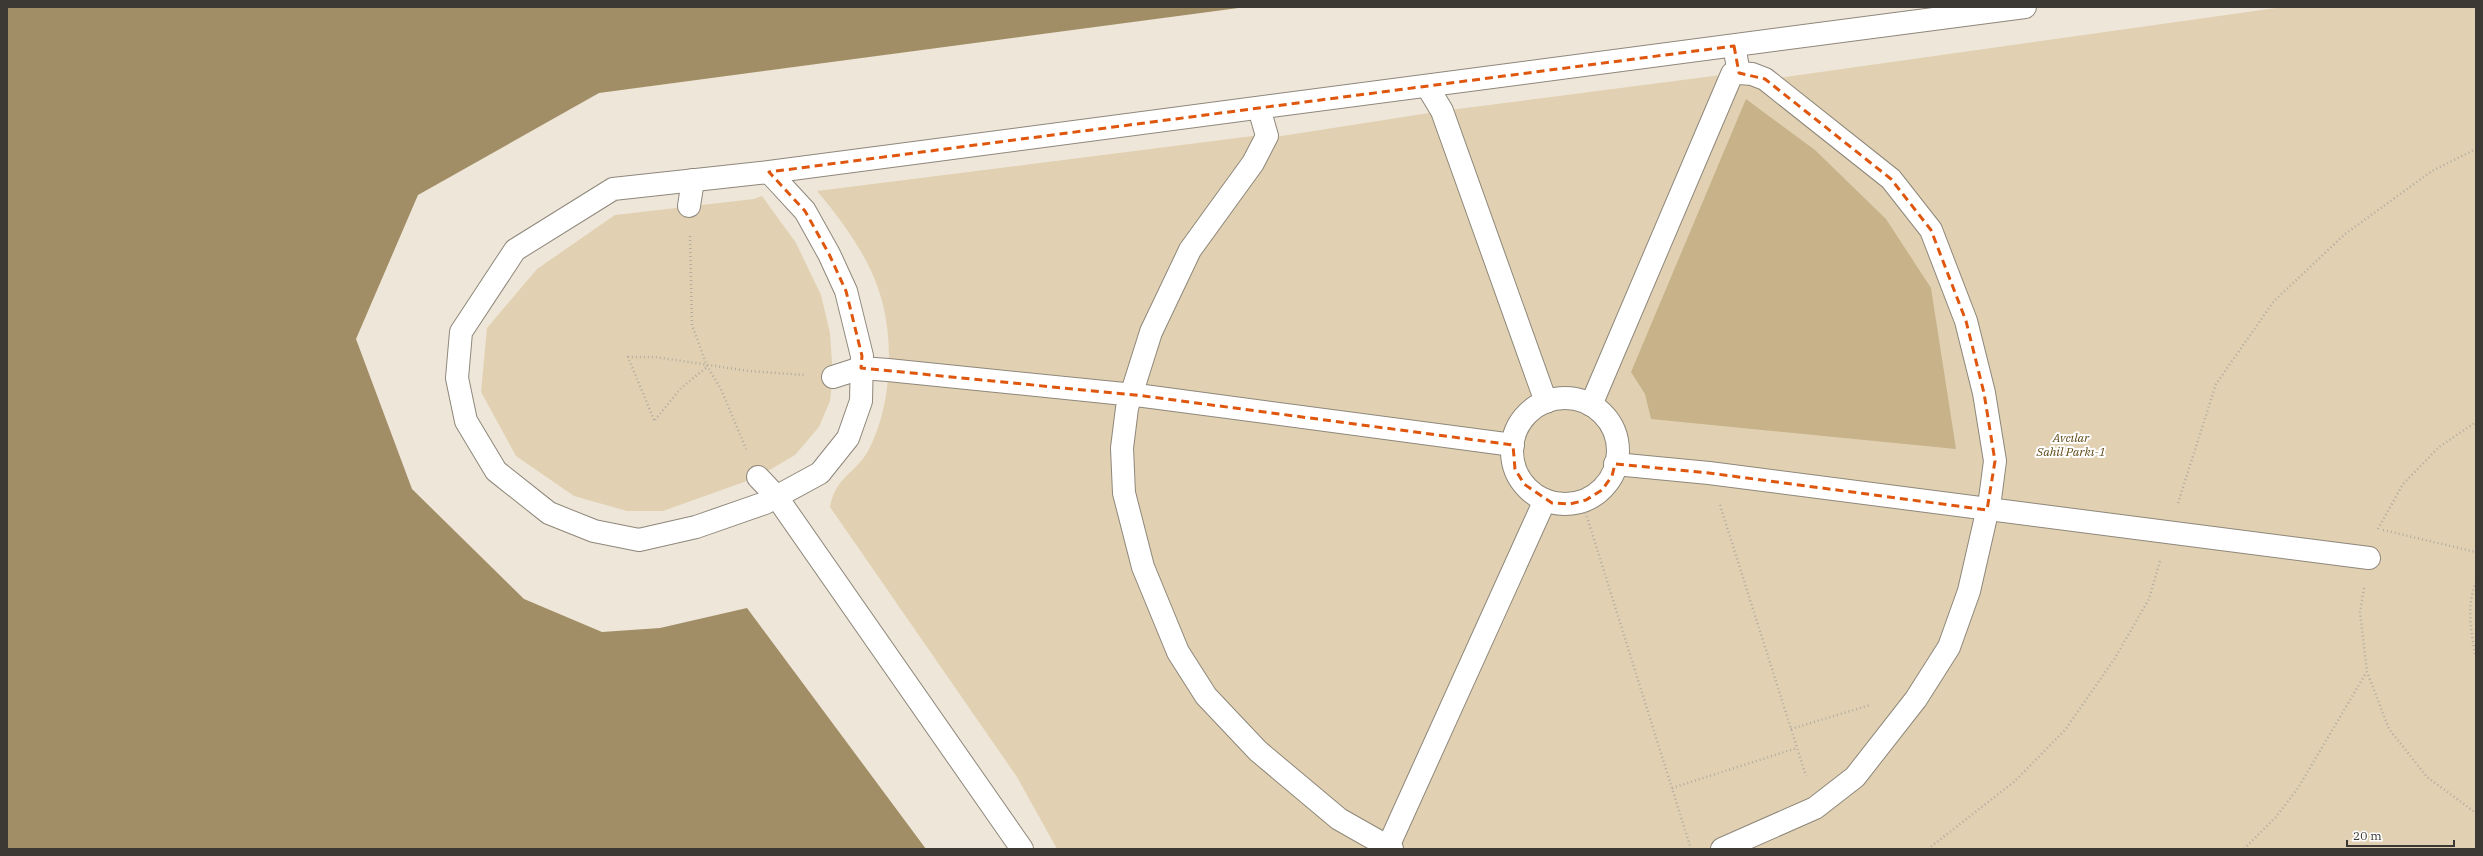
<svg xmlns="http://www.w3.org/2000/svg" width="2483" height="856" font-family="'IBM Plex Serif',serif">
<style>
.green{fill:#e1d1b2}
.forest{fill:#c7b28a}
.water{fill:#a28e66}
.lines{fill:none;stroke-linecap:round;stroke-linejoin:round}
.pedestrian-casing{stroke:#8e877a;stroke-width:24}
.path{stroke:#b2aba0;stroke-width:2.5;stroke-dasharray:1 3;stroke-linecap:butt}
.pedestrian{stroke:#fff;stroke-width:22}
.marked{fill:none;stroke:#df570e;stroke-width:3;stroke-dasharray:8 5;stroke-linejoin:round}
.labels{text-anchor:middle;stroke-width:4;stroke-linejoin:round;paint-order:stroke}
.park-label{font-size:12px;font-style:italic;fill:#5e4816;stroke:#fff}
</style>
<rect width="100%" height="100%" fill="#eee6d8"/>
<g class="green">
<path d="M2283,7H2476V849H1057L1017,777L830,507C836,476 855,474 868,451C892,407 895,338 879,291C868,256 840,218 817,191L1261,135L1275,137L1442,111L1744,72L1757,81Z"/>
<polygon points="762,196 796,243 821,295 830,333 833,377 830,401 819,427 795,455 758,477 663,511 627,511 574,496 516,456 481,392 487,328 537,269 615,215 754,199"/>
</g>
<polygon class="forest" points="1746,99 1815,150 1886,219 1931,288 1956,449 1651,419 1645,394 1631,372"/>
<polygon class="water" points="7,7 1246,7 599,93 418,195 356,339 412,489 524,599 602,632 660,628 747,608 926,849 7,849"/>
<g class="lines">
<defs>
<g id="pedestrian">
<polyline points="1427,86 1442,111 1546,402"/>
<polyline points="1259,108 1267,136 1253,163 1190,250 1151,332 1127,408 1122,448 1124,493 1143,567 1178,652 1206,696 1258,751 1339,819 1392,849"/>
<polyline points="769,172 805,211 829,254 846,291 862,356 861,401 848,438 820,473 765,503 696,527 639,540 594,531 549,513 496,471 466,421 457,378 461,332 515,250 613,189 769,172 2025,7"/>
<polyline points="689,206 693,180"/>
<polyline points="833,377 861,368 888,370 1144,396 1513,445"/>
<circle cx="1565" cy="451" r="53"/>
<polyline points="1591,405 1732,74 1739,73"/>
<polyline points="1615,464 1709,473 2369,558"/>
<polyline points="758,477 776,496 1022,849"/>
<polyline points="1387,849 1545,500"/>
<polyline points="1722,849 1815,808 1855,777 1916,699 1949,647 1969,591 1990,499 1995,461 1984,393 1966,321 1931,230 1891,179 1765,79 1752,74 1739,73 1734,46"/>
</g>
</defs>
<use href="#pedestrian" class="pedestrian-casing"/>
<g class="path">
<polyline points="690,236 692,325 707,366 721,389 746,449"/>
<polyline points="654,420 628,357 655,357 749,371 804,375"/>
<polyline points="655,420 681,388 707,367"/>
<polyline points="1582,501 1691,849"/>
<polyline points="2178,503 2216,384 2274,301 2345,234 2432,171 2476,149"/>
<polyline points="1720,505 1806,776"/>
<polyline points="2378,529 2403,484 2439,447 2476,422"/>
<polyline points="2383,530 2476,552"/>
<path d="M2476,582C2466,606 2471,633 2476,658"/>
<polyline points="2364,588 2360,612 2367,672 2389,729 2427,777 2476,813"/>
<polyline points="1791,729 1870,705"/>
<polyline points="1672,788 1797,748"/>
<polyline points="1928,849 2015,781 2065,730 2115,658 2149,599 2160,561"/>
<polyline points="2244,849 2276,817 2298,788 2366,673"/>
</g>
<use href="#pedestrian" class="pedestrian"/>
</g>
<path class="marked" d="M1734,46L1739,73L1765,79L1891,179L1931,230L1966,321L1984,393L1995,461L1987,510L1709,473L1615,464L1612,476L1602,490L1586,500L1570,504L1552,503L1524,484L1515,469L1513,445L1144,396L861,368L862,356L846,291L829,254L805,211L769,172Z"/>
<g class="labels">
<g class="park-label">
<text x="2071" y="442">Avcılar<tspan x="2071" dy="14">Sahil Parkı-1</tspan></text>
</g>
</g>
<rect width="2483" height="856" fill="none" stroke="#3c3934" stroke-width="16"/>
<path d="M2347 840v6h107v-6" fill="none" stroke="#3c3934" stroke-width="2"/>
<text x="2353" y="840" font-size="12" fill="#3c3934" stroke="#ffffff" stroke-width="3" paint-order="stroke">20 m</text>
</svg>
